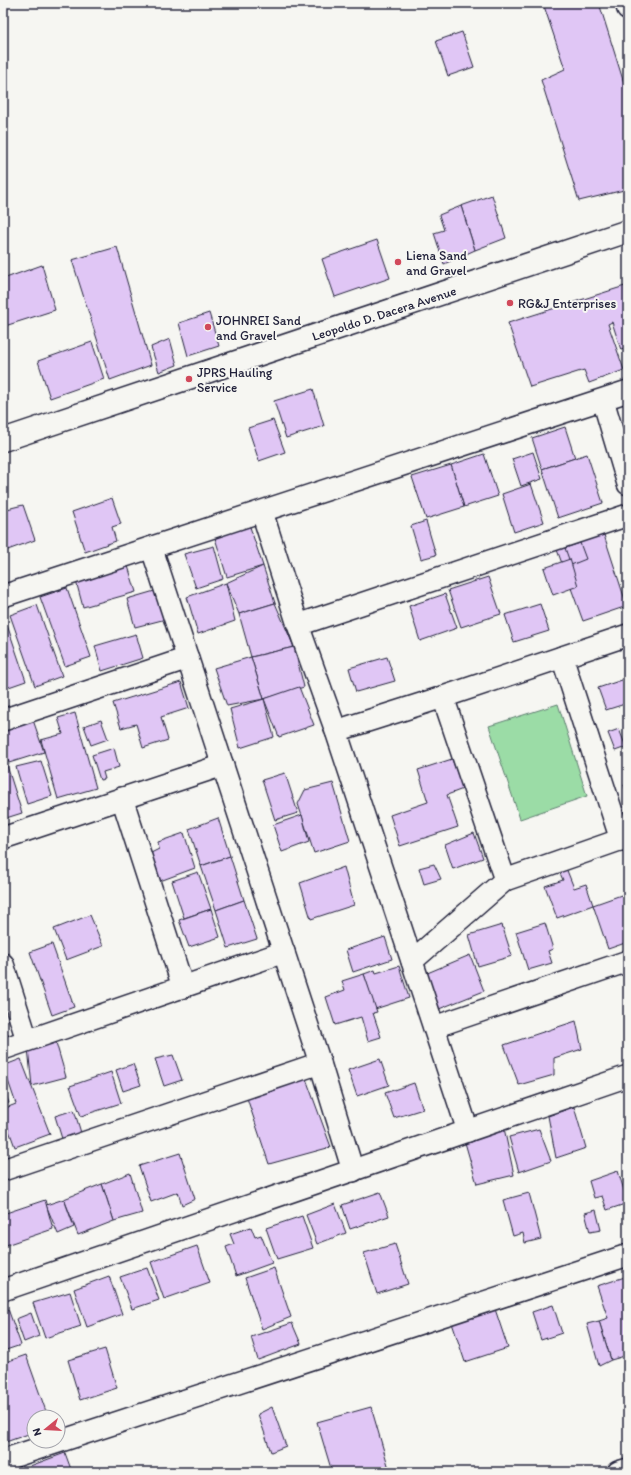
<svg xmlns="http://www.w3.org/2000/svg" width="631" height="1475" font-family="Itim,sans-serif">
<style>
.green{fill:#9bdca6;stroke:#5e7f70}
.building{fill:#e0c6f5;stroke:#22223b}
.lines{fill:none;stroke-linecap:round;stroke-linejoin:round}
.street-casing{stroke:#22223b;stroke-width:24}
.secondary-casing{stroke:#22223b;stroke-width:25}
.street{stroke:#f6f6f2;stroke-width:21}
.secondary{stroke:#f6f6f2;stroke-width:22}
.poi-dot{fill:#d1495b;stroke:#f6f6f2;stroke-width:1.5}
.labels{text-anchor:middle;stroke-width:4;stroke-linejoin:round;paint-order:stroke}
.poi-label{font-size:13px;fill:#22223b;stroke:#f6f6f2;text-anchor:start}
.street-label{font-size:13px;fill:#22223b;stroke:#f6f6f2}
</style>
<rect width="100%" height="100%" fill="#f6f6f2"/>
<filter id="ink" filterUnits="userSpaceOnUse"><feTurbulence type="fractalNoise" baseFrequency=".025" numOctaves="2"/><feDisplacementMap in="SourceGraphic" scale="8" xChannelSelector="R" yChannelSelector="G"/><feConvolveMatrix kernelMatrix="1 2 1 2 8 2 1 2 1" color-interpolation-filters="sRGB"/></filter>
<g filter="url(#ink)">
<polygon class="green" points="558,704 587,796 520,819 489,726"/>
<g class="building">
<polygon points="543,3 599,3 628,96 628,189 579,201 541,80 565,69"/>
<polygon points="462,32 474,67 448,76 436,41"/>
<polygon points="492,195 506,238 475,250 461,206"/>
<polygon points="461,206 475,250 444,264 434,233 444,230 439,215"/>
<polygon points="377,240 390,278 335,297 322,259"/>
<polygon points="117,247 151,365 110,380 72,260"/>
<polygon points="42,265 55,310 5,326 3,321 3,279"/>
<polygon points="628,285 628,348 621,350 612,322 608,324 624,370 589,383 584,370 530,387 508,323"/>
<polygon points="209,313 219,346 188,356 179,323"/>
<polygon points="170,339 177,365 159,372 151,347"/>
<polygon points="92,342 104,379 50,398 38,361"/>
<polygon points="3,387 8,404 3,405"/>
<polygon points="313,389 324,426 286,438 274,401"/>
<polygon points="273,420 285,452 259,461 248,428"/>
<polygon points="625,422 628,422 628,434"/>
<polygon points="565,427 575,458 542,469 532,438"/>
<polygon points="533,452 542,479 521,486 512,459"/>
<polygon points="484,454 498,496 464,507 451,465"/>
<polygon points="587,454 603,503 558,518 542,469"/>
<polygon points="451,465 464,507 426,519 412,477"/>
<polygon points="531,484 544,522 514,532 502,494"/>
<polygon points="112,498 121,524 112,527 116,541 85,552 72,512"/>
<polygon points="23,505 35,540 5,551 3,543 3,510"/>
<polygon points="426,521 436,555 421,559 411,526"/>
<polygon points="249,524 263,566 227,577 215,538"/>
<polygon points="603,532 627,606 583,621 556,547"/>
<polygon points="580,543 586,559 571,565 565,548"/>
<polygon points="214,546 223,579 196,588 184,554"/>
<polygon points="570,559 578,586 553,595 544,568"/>
<polygon points="128,566 136,592 83,607 76,581"/>
<polygon points="263,566 275,603 239,614 226,583"/>
<polygon points="488,577 501,614 461,627 448,590"/>
<polygon points="226,583 235,621 198,634 187,597"/>
<polygon points="67,588 91,657 65,666 40,597"/>
<polygon points="158,590 166,619 135,627 127,599"/>
<polygon points="445,594 457,628 420,641 409,606"/>
<polygon points="275,603 294,647 251,657 239,614"/>
<polygon points="540,604 549,631 514,642 505,615"/>
<polygon points="37,605 62,676 35,686 10,615"/>
<polygon points="3,613 26,681 3,689"/>
<polygon points="136,634 143,658 102,671 95,646"/>
<polygon points="294,647 304,687 264,699 251,657"/>
<polygon points="251,657 264,699 227,706 214,668"/>
<polygon points="387,657 395,681 356,692 349,668"/>
<polygon points="628,678 628,703 606,710 598,688"/>
<polygon points="181,682 189,708 161,717 168,740 143,748 136,724 121,728 113,703"/>
<polygon points="299,687 314,725 279,737 264,699"/>
<polygon points="264,699 274,737 240,748 230,709"/>
<polygon points="75,713 96,788 58,799 41,740 63,734 58,718"/>
<polygon points="32,717 44,752 9,763 3,744 3,728"/>
<polygon points="101,720 108,739 91,745 84,726"/>
<polygon points="619,729 626,747 615,751 608,733"/>
<polygon points="114,748 119,767 103,772 105,779 100,780 92,755"/>
<polygon points="3,753 22,813 3,819"/>
<polygon points="452,759 463,789 447,795 458,827 400,846 390,815 428,802 418,770"/>
<polygon points="41,761 52,796 27,804 16,767"/>
<polygon points="285,773 298,813 275,820 262,780"/>
<polygon points="333,783 350,841 314,853 298,804 305,790"/>
<polygon points="628,784 628,797 624,785"/>
<polygon points="302,815 309,842 282,852 273,825"/>
<polygon points="218,818 230,856 201,866 189,829"/>
<polygon points="184,833 195,868 160,881 151,853 159,849 158,842"/>
<polygon points="474,833 483,858 453,869 445,845"/>
<polygon points="230,856 244,900 216,910 201,866"/>
<polygon points="434,864 441,879 424,884 419,868"/>
<polygon points="344,867 354,905 311,919 300,883"/>
<polygon points="566,868 574,888 586,884 593,905 557,918 545,886 563,880 559,871"/>
<polygon points="198,872 211,909 184,918 172,881"/>
<polygon points="627,893 628,942 608,949 593,905"/>
<polygon points="244,900 257,939 228,948 216,910"/>
<polygon points="211,909 220,937 189,947 179,920"/>
<polygon points="90,915 103,946 66,960 54,929"/>
<polygon points="545,923 553,949 548,951 552,963 528,970 516,932"/>
<polygon points="502,925 512,956 478,966 469,935"/>
<polygon points="385,937 392,959 353,972 346,950"/>
<polygon points="52,944 74,1007 52,1015 30,952"/>
<polygon points="470,955 484,991 439,1009 425,974"/>
<polygon points="399,966 409,998 375,1009 364,974 375,970 376,973"/>
<polygon points="364,974 377,1012 373,1013 381,1037 368,1041 361,1017 335,1025 326,997 345,990 342,981"/>
<polygon points="576,1021 582,1049 554,1058 554,1075 519,1085 504,1045"/>
<polygon points="55,1039 66,1077 32,1086 28,1048"/>
<polygon points="173,1055 182,1080 164,1086 155,1059"/>
<polygon points="21,1059 50,1134 15,1147 3,1114 3,1109 16,1104 3,1066"/>
<polygon points="380,1059 389,1085 357,1096 348,1070"/>
<polygon points="133,1064 141,1085 123,1091 116,1070"/>
<polygon points="111,1072 121,1103 81,1116 70,1086"/>
<polygon points="305,1076 331,1147 269,1164 246,1095"/>
<polygon points="414,1083 423,1109 394,1118 385,1093"/>
<polygon points="3,1086 9,1103 3,1105"/>
<polygon points="574,1107 586,1148 556,1158 548,1116"/>
<polygon points="74,1110 82,1136 63,1142 55,1116"/>
<polygon points="504,1128 514,1175 477,1184 464,1139"/>
<polygon points="539,1129 551,1161 519,1172 509,1137"/>
<polygon points="180,1153 195,1199 182,1205 178,1192 151,1202 139,1166"/>
<polygon points="618,1171 628,1203 607,1210 602,1196 594,1198 589,1181"/>
<polygon points="130,1173 142,1213 114,1221 102,1184"/>
<polygon points="102,1184 114,1221 78,1235 64,1199"/>
<polygon points="380,1192 389,1216 350,1229 342,1205"/>
<polygon points="529,1193 541,1239 525,1243 523,1233 513,1236 503,1200"/>
<polygon points="64,1199 74,1227 58,1234 46,1205"/>
<polygon points="45,1200 53,1229 3,1246 3,1214"/>
<polygon points="335,1204 346,1233 317,1244 306,1215"/>
<polygon points="596,1210 601,1230 590,1232 585,1213"/>
<polygon points="302,1216 313,1248 277,1259 266,1228"/>
<polygon points="251,1227 255,1237 261,1235 272,1263 236,1276 226,1247 234,1244 230,1234"/>
<polygon points="395,1244 408,1284 377,1294 364,1253"/>
<polygon points="197,1246 210,1283 164,1299 151,1262"/>
<polygon points="147,1268 159,1300 132,1309 120,1277"/>
<polygon points="274,1268 291,1317 262,1329 245,1278"/>
<polygon points="109,1276 122,1314 87,1327 74,1289"/>
<polygon points="628,1276 628,1355 611,1360 599,1321 608,1318 597,1286"/>
<polygon points="70,1292 81,1326 45,1338 33,1303"/>
<polygon points="553,1305 562,1333 541,1340 532,1312"/>
<polygon points="8,1309 21,1345 3,1351 3,1311"/>
<polygon points="495,1309 508,1348 465,1362 452,1323"/>
<polygon points="31,1313 39,1336 24,1342 16,1319"/>
<polygon points="599,1321 611,1360 599,1366 587,1324"/>
<polygon points="292,1323 301,1344 258,1360 251,1337"/>
<polygon points="105,1349 117,1388 80,1400 68,1360"/>
<polygon points="26,1355 48,1417 34,1417 34,1432 3,1443 3,1363"/>
<polygon points="272,1407 286,1446 271,1452 258,1414"/>
<polygon points="371,1407 390,1472 332,1472 317,1422"/>
<polygon points="65,1453 72,1472 32,1472 30,1466"/>
</g>
<g class="lines">
<defs>
<g id="street">
<polyline points="603,400 628,484"/>
<polyline points="262,512 298,625 336,731 468,1131"/>
<polyline points="152,549 320,1063 353,1171"/>
<polyline points="3,596 628,391"/>
<polyline points="298,625 628,515"/>
<polyline points="562,657 621,840"/>
<polyline points="443,697 505,880"/>
<polyline points="3,720 188,658"/>
<polyline points="336,731 443,697 628,635"/>
<polyline points="122,798 183,987"/>
<polyline points="3,838 223,765"/>
<polyline points="412,961 505,880 628,837"/>
<polyline points="3,964 27,1040"/>
<polyline points="434,1027 628,961"/>
<polyline points="3,1049 284,952"/>
<polyline points="3,1170 320,1063"/>
<polyline points="3,1290 628,1076"/>
<polyline points="3,1460 628,1255"/>
<polyline points="618,1472 628,1469"/>
</g>
<g id="secondary">
<polyline points="627,3 628,8"/>
<polyline points="3,440 628,231"/>
</g>
</defs>
<use href="#street" class="street-casing"/>
<use href="#secondary" class="secondary-casing"/>
<use href="#street" class="street"/>
<use href="#secondary" class="secondary"/>
</g>
</g>
<g class="poi-dot">
<circle cx="398" cy="262" r="4"/>
<circle cx="510" cy="303" r="4"/>
<circle cx="208" cy="327" r="4"/>
<circle cx="189" cy="379" r="4"/>
</g>
<g class="labels">
<g class="poi-label">
<text x="406" y="260">Liena Sand<tspan x="406" dy="15">and Gravel</tspan></text>
<text x="518" y="308">RG&amp;J Enterprises</text>
<text x="216" y="325">JOHNREI Sand<tspan x="216" dy="15">and Gravel</tspan></text>
<text x="197" y="377">JPRS Hauling<tspan x="197" dy="15">Service</tspan></text>
</g>
<g class="street-label">
<text transform="translate(384 313) rotate(-18)" y="5">Leopoldo D. Dacera Avenue</text>
</g>
</g>
<rect width="631" height="1475" fill="none" stroke="#f6f6f2" stroke-width="16"/>
<rect x="8" y="8" width="615" height="1459" fill="none" stroke="#22223b" stroke-width="1.5" filter="url(#ink)"/>
<g transform="translate(46 1429) rotate(252)"><circle r="19" fill="#f6f6f2" stroke="#a1a1a9"/>
<path d="M0-3L7 15L0 10L-7 15Z" fill="#d1495b"/>
<text y="-6" font-size="11" font-weight="bold" text-anchor="middle" fill="#22223b">N</text>
</g>
</svg>
